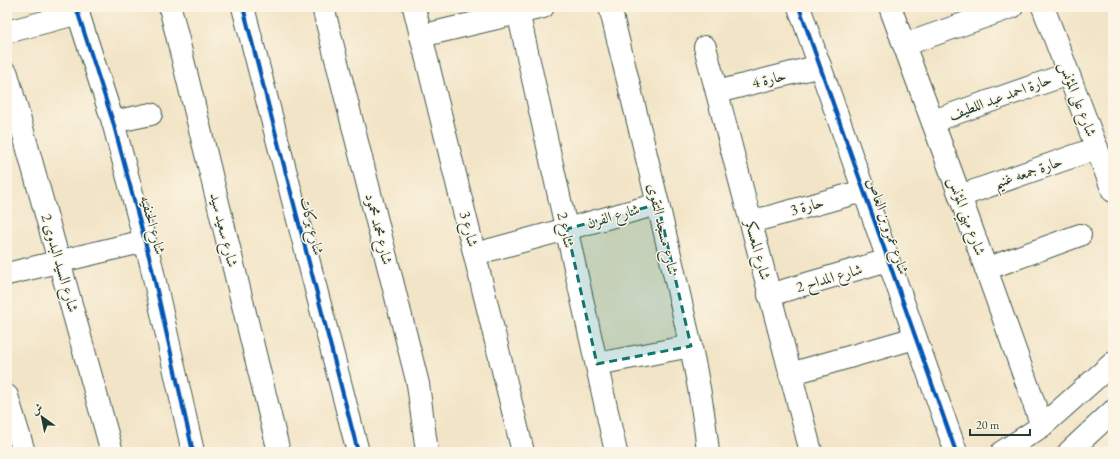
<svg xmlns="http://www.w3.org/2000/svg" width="1120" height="459" font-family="'EB Garamond',Amiri,serif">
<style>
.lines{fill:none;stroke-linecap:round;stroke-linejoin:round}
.minor-casing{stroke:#3f564a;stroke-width:24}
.major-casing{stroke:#3f564a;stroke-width:24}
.minor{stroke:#fff;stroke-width:22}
.major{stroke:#fff;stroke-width:22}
.cycleway-casing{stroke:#fcf5e5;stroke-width:6}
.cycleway{stroke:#0057b8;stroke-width:4}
.marked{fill:#0f766e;fill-opacity:0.2;stroke:#0f766e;stroke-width:3;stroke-dasharray:8 5;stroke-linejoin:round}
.labels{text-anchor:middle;stroke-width:3;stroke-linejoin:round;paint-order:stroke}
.street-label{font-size:15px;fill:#1f3d34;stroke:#fcf5e5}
</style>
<rect width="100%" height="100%" fill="#fcf5e5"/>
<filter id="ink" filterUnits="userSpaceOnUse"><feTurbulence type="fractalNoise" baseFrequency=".025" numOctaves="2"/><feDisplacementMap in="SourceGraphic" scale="8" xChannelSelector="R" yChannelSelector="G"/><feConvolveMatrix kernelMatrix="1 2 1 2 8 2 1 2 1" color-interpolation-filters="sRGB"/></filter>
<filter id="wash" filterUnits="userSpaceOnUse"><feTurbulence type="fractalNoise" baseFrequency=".012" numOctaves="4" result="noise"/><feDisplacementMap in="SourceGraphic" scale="16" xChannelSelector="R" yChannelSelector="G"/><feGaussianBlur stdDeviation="0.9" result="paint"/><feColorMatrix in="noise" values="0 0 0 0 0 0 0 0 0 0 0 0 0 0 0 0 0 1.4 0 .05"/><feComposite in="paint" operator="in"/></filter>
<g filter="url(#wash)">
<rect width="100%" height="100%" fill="#f2e4c6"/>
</g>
<g filter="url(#ink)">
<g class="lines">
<defs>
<g id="minor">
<polyline points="76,7 113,122 151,264 193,452"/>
<polyline points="170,7 279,452"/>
<polyline points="243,7 358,452"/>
<polyline points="323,7 418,384 427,452"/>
<polyline points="414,7 523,452"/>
<polyline points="517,7 616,452"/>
<path d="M610,7C631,94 653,181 673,268C687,329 702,390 708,452"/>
<polyline points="799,7 956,452"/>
<polyline points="890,7 960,196 1042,426"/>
<polyline points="1043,7 1113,191"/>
<polyline points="7,32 79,13"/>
<polyline points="421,36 543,7"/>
<polyline points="904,45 1012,7"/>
<polyline points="705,47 811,452"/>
<polyline points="7,74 112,452"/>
<polyline points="717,92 820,66"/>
<polyline points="933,121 1068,74"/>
<polyline points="113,122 151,114"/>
<polyline points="960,196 1097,148"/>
<polyline points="751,222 863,191"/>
<polyline points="475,254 658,204"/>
<polyline points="986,269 1080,235"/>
<polyline points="7,274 145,241"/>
<polyline points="769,295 888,260"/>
<polyline points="597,364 691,346"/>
<polyline points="790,374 915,338"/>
<polyline points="7,396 24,452"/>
</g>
<g id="major">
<polyline points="1002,452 1042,426 1113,363"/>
<polyline points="1069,452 1113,411"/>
</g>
</defs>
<use href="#minor" class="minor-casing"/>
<use href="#major" class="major-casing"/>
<use href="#minor" class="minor"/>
<use href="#major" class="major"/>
<defs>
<g id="cycleway">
<polyline points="76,7 113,122 151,264 193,452"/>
<polyline points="243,7 358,452"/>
<polyline points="799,7 956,452"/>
</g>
</defs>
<use href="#cycleway" class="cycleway-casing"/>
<use href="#cycleway" class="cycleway"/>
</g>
</g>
<path class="marked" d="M658,204L691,346L597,364L567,229Z"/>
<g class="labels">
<g class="street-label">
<text transform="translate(769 79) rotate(-14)" y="5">حارة 4</text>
<text transform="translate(1000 97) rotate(-20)" y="5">حارة احمد عبد اللطيف</text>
<text transform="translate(1078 99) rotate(69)" y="5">شارع على المؤنس</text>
<text transform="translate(1028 172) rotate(-19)" y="5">حارة جمعه غنيم</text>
<text transform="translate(807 206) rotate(-15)" y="5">حارة 3</text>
<text transform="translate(613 216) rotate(-16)" y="5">شارع الفرن</text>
<text transform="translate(967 216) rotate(70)" y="5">شارع مهني المؤنس</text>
<text transform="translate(153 225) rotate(75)" y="5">شارع الحنفيه</text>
<text transform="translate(312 226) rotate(76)" y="5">شارع بركات</text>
<text transform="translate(888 226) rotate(71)" y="5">شارع عمرو بن العاص</text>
<text transform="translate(379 229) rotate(76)" y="5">شارع محمد محمود</text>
<text transform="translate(469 229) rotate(76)" y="5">شارع 3</text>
<text transform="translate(663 229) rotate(77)" y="5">شارع مسجد التقوى</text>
<text transform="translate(224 230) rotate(76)" y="5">شارع سعيد سيد</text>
<text transform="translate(566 230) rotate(78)" y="5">شارع 2</text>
<text transform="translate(758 250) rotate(75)" y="5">شارع المعسكر</text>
<text transform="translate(60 263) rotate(74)" y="5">شارع السيد البدوى 2</text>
<text transform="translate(829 278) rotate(-16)" y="5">شارع المداح 2</text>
</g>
</g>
<rect width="1120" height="459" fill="none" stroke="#fcf5e5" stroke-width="24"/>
<g transform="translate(42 417) rotate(327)" stroke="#fcf5e5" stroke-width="3" paint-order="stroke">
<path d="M0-3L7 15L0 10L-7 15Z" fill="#1f3d34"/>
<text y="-6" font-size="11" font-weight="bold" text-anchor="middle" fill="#1f3d34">ش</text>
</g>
<path d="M970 429v6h60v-6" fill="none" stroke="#1f3d34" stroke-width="2"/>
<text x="976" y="429" font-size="12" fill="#1f3d34" stroke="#fcf5e5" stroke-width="3" paint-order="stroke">20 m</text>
</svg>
